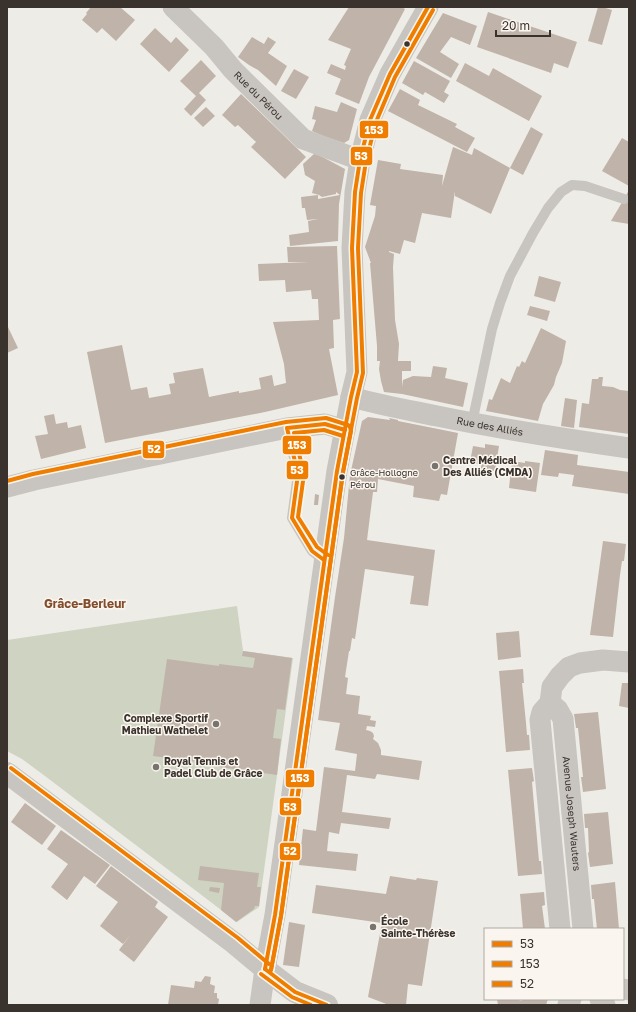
<svg xmlns="http://www.w3.org/2000/svg" width="636" height="1012" font-family="'Golos Text',sans-serif">
<style>
.green{fill:#ced4c1}
.building{fill:#c0b3a9}
.lines{fill:none;stroke-linecap:round;stroke-linejoin:round}
.service{stroke:#c8c4bf;stroke-width:10}
.minor{stroke:#c8c4bf;stroke-width:21}
.tertiary{stroke:#c8c4bf;stroke-width:22}
.bus-1-casing{stroke:#faf6ef;stroke-width:7}
.bus-2-casing{stroke:#faf6ef;stroke-width:7}
.bus-3-casing{stroke:#faf6ef;stroke-width:7}
.bus-1{stroke:#ef7d00;stroke-width:4}
.bus-2{stroke:#ef7d00;stroke-width:4}
.bus-3{stroke:#ef7d00;stroke-width:4}
.bus-dot{fill:#3a322c;stroke:#faf6ef;stroke-width:1.5}
.poi-dot{fill:#79736d;stroke:#faf6ef;stroke-width:1.5}
.labels{text-anchor:middle;stroke-width:3;stroke-linejoin:round;paint-order:stroke}
.bus-label{font-size:9px;fill:#3a322c;stroke:#faf6ef;text-anchor:start}
.street-label{font-size:10px;fill:#3a322c;stroke:#faf6ef}
.poi-label{font-size:10px;font-weight:bold;fill:#3a322c;stroke:#faf6ef;text-anchor:start}
.quarter-label{font-size:12px;font-weight:bold;fill:#824d2c;stroke:#faf6ef}
.line-badge{stroke:#faf6ef;stroke-width:1.5}
.badge-label{font-size:11px;text-anchor:middle;font-weight:bold;fill:#fff}
</style>
<rect width="100%" height="100%" fill="#eeece6"/>
<polygon class="green" points="237,606 243,651 293,658 259,907 237,922 45,776 22,759 7,751 7,640"/>
<g class="building">
<polygon points="91,7 120,7 135,20 116,41 102,28 97,33 82,20 87,14 86,13"/>
<polygon points="349,7 374,7 376,8 376,7 402,7 405,9 369,77 359,104 335,94 341,79 327,73 331,64 345,70 346,66 344,65 351,49 328,40"/>
<polygon points="598,7 602,7 612,10 602,45 588,41"/>
<polygon points="488,12 577,42 568,68 554,63 551,73 477,47"/>
<polygon points="443,13 477,26 470,45 451,37 440,52 459,64 451,78 416,58"/>
<polygon points="155,28 171,43 176,37 189,50 169,72 140,44"/>
<polygon points="252,37 264,44 268,37 276,42 268,53 287,66 276,86 258,70 249,65 238,57"/>
<polygon points="201,60 216,76 199,93 206,100 191,116 184,109 196,96 180,81"/>
<polygon points="414,61 450,81 444,92 449,95 444,103 425,92 423,95 402,83"/>
<polygon points="465,63 489,76 493,68 542,96 529,121 456,81"/>
<polygon points="294,69 309,77 296,99 281,91"/>
<polygon points="400,89 420,100 418,105 457,124 455,127 475,138 467,152 388,111"/>
<polygon points="241,94 306,157 285,179 251,147 256,142 238,125 235,127 222,115"/>
<polygon points="341,102 357,109 349,140 344,143 323,136 312,131 316,120 312,119 315,106 337,112"/>
<polygon points="206,107 215,116 203,127 194,118"/>
<polygon points="531,127 543,134 523,175 510,168"/>
<polygon points="622,138 629,142 629,186 602,171"/>
<polygon points="453,147 472,155 474,148 510,168 491,214 455,196 455,191 451,218 422,213 415,243 404,240 400,254 389,251 389,252 394,254 393,267 395,320 399,344 398,361 411,361 411,371 402,371 402,387 403,380 413,376 431,377 433,366 447,368 445,378 468,383 463,407 402,394 384,392 381,381 379,369 380,361 377,361 377,346 370,263 371,263 365,247 375,216 376,206 370,205 378,160 401,164 400,169 443,175 442,186"/>
<polygon points="315,153 345,169 339,204 338,241 290,246 289,235 309,232 308,221 318,219 307,220 305,208 302,208 301,197 318,195 318,199 340,195 336,192 336,194 322,197 319,195 312,193 315,181 305,175 303,164"/>
<polygon points="629,190 629,224 611,221 624,199"/>
<polygon points="337,246 340,319 333,320 334,348 329,349 338,395 265,412 105,443 87,352 122,345 131,390 147,387 149,398 171,394 169,384 175,383 173,373 203,368 209,397 239,391 239,393 261,389 259,378 272,375 274,386 286,383 284,364 273,322 319,320 318,299 312,299 311,290 286,292 285,280 259,281 258,264 309,262 288,262 287,247"/>
<polygon points="539,276 561,282 555,302 534,296"/>
<polygon points="530,306 550,311 547,321 527,315"/>
<polygon points="7,325 18,348 7,353"/>
<polygon points="541,328 566,341 562,363 556,377 554,385 543,404 538,421 486,411 489,399 492,400 501,378 510,383 517,366 519,367 522,361 525,363"/>
<polygon points="599,377 603,377 602,386 613,387 620,390 629,391 629,434 579,427 582,403 589,404 592,379 598,379"/>
<polygon points="565,398 577,400 574,428 561,426"/>
<polygon points="54,414 56,424 67,422 68,428 81,425 86,448 41,459 35,436 48,434 44,416"/>
<polygon points="368,417 390,420 389,418 398,420 398,421 458,433 447,495 441,494 439,501 413,497 414,486 378,479 377,492 373,492 367,540 435,550 428,606 410,604 414,576 365,569 355,639 352,638 350,651 349,651 345,677 348,678 346,694 360,696 358,714 371,716 370,720 376,721 375,727 367,726 366,730 370,731 373,733 374,736 373,739 378,743 381,750 381,755 422,761 419,780 377,774 375,779 347,775 342,812 391,818 389,829 341,823 339,834 329,832 327,851 358,854 356,871 299,865 303,829 316,831 324,767 355,771 357,754 335,750 340,723 318,720 335,597 344,538 350,475 362,421"/>
<polygon points="485,444 499,446 495,471 481,469 481,465 470,462 473,446 485,448"/>
<polygon points="545,450 578,455 577,465 629,472 629,494 572,486 574,475 559,473 558,477 541,475"/>
<polygon points="512,461 525,463 525,461 540,463 536,492 509,488"/>
<polygon points="315,494 319,495 318,505 314,505"/>
<polygon points="603,541 626,544 624,561 622,561 620,575 613,637 590,635"/>
<polygon points="519,631 521,657 498,660 496,633"/>
<polygon points="243,651 292,658 285,710 277,709 273,738 281,739 277,775 205,765 206,763 153,756 167,659 219,666 219,664 253,668 255,658 242,656"/>
<polygon points="523,669 524,683 522,683 526,723 527,735 529,735 530,750 506,752 499,671"/>
<polygon points="622,683 629,683 629,708 619,706"/>
<polygon points="598,712 606,789 583,792 581,777 583,777 578,728 576,728 574,714"/>
<polygon points="532,768 534,781 532,782 539,861 541,861 542,874 518,876 508,770"/>
<polygon points="25,803 56,826 42,845 11,822"/>
<polygon points="608,812 613,864 590,867 588,853 589,852 588,828 585,828 584,814"/>
<polygon points="61,830 110,865 95,884 84,876 67,900 51,887 68,864 47,849"/>
<polygon points="111,866 158,902 155,907 168,917 134,962 119,950 131,934 123,944 100,926 118,902 96,886"/>
<polygon points="200,866 259,873 257,887 261,887 259,906 255,906 254,909 236,922 221,910 224,883 198,880"/>
<polygon points="390,876 416,880 417,878 438,881 422,986 408,984 406,1005 389,1005 368,997 382,923 312,913 316,885 386,894"/>
<polygon points="615,882 619,929 597,929 594,899 592,899 591,885"/>
<polygon points="210,887 220,888 219,893 209,891"/>
<polygon points="544,892 545,905 542,906 545,929 523,929 520,894"/>
<polygon points="289,922 305,925 299,967 283,965"/>
<polygon points="205,976 211,977 210,984 215,986 214,993 217,993 217,998 219,999 218,1005 168,1005 171,985 194,988 195,981 201,982"/>
<polygon points="497,999 515,999 522,1001 522,999 548,999 546,1005 498,1005"/>
</g>
<g class="lines">
<g class="service">
<polyline points="472,423 492,329 500,303 510,276 533,233 548,208 561,192 572,185 585,186 624,199"/>
<polyline points="287,428 298,474 292,518 312,551 324,560"/>
</g>
<g class="minor">
<path id="s1" d="M173,7L214,47L233,70L303,139L360,160"/>
<path id="s2" d="M351,397C380,405 408,410 437,416C501,429 565,439 629,448"/>
<polyline points="7,487 34,480 287,428 325,424 345,430"/>
<path id="s3" d="M550,703L558,710L563,719L583,929"/>
<polyline points="560,929 540,720 542,712 550,703 552,687 560,676 569,667 580,663 603,660 629,662"/>
<polyline points="623,989 629,990"/>
<polyline points="600,999 603,1004 605,1005"/>
<polyline points="260,1005 265,969 275,915 337,471 351,397 357,372 352,248 355,192 360,160 370,120 390,74 428,7"/>
<polyline points="568,1005 571,999"/>
</g>
<polyline class="tertiary" points="7,773 234,943 265,969 295,992 327,1005"/>
<defs>
<g id="bus-1">
<polyline points="324,560 312,551 292,518 298,474 287,428 325,424 345,430"/>
<polyline points="265,969 275,915 337,471 351,397 357,372 352,248 355,192 360,160 370,120 390,74 428,7"/>
<polyline points="265,969 295,992 327,1005"/>
</g>
<g id="bus-2">
<polyline points="328,555 317,547 298,517 304,474 294,433 324,430 343,436"/>
<polyline points="271,970 281,916 343,472 357,398 363,373 358,248 361,193 366,161 376,122 395,77 433,10"/>
<polyline points="261,974 292,997 311,1005"/>
</g>
<g id="bus-3">
<polyline points="7,481 33,474 286,422 326,418 348,425 350,427 351,431 343,472 281,916 271,970"/>
<polyline points="11,768 238,938 269,964"/>
</g>
</defs>
<use href="#bus-1" class="bus-1-casing"/>
<use href="#bus-2" class="bus-2-casing"/>
<use href="#bus-3" class="bus-3-casing"/>
<use href="#bus-1" class="bus-1"/>
<use href="#bus-2" class="bus-2"/>
<use href="#bus-3" class="bus-3"/>
</g>
<g class="bus-dot">
<circle cx="407" cy="44" r="3.5"/>
<circle cx="342" cy="477" r="3.5"/>
</g>
<g class="poi-dot">
<circle cx="435" cy="466" r="4"/>
<circle cx="216" cy="724" r="4"/>
<circle cx="156" cy="767" r="4"/>
<circle cx="373" cy="927" r="4"/>
</g>
<g class="labels">
<g class="bus-label">
<text x="350" y="476">Grâce-Hollogne<tspan x="350" dy="12">Pérou</tspan></text>
</g>
<g class="street-label">
<text dy="4" stroke="none"><textPath href="#s1" startOffset="123">Rue du Pérou</textPath></text>
<text dy="4" stroke="none"><textPath href="#s2" startOffset="142">Rue des Alliés</textPath></text>
<text dy="4" stroke="none"><textPath href="#s3" startOffset="116">Avenue Joseph Wauters</textPath></text>
</g>
<g class="poi-label">
<text x="443" y="464">Centre Médical<tspan x="443" dy="12">Des Alliés (CMDA)</tspan></text>
<text x="208" y="722" text-anchor="end">Complexe Sportif<tspan x="208" dy="12">Mathieu Wathelet</tspan></text>
<text x="164" y="765">Royal Tennis et<tspan x="164" dy="12">Padel Club de Grâce</tspan></text>
<text x="381" y="925">École<tspan x="381" dy="12">Sainte-Thérèse</tspan></text>
</g>
<g class="quarter-label">
<text x="85" y="608">Grâce-Berleur</text>
</g>
</g>
<g class="line-badge">
<rect x="359" y="120" width="30" height="19" rx="4" fill="#ef7d00"/>
<rect x="350" y="146" width="23" height="20" rx="4" fill="#ef7d00"/>
<rect x="282" y="435" width="30" height="20" rx="4" fill="#ef7d00"/>
<rect x="142" y="440" width="23" height="19" rx="4" fill="#ef7d00"/>
<rect x="286" y="460" width="23" height="20" rx="4" fill="#ef7d00"/>
<rect x="285" y="769" width="30" height="19" rx="4" fill="#ef7d00"/>
<rect x="279" y="797" width="23" height="19" rx="4" fill="#ef7d00"/>
<rect x="279" y="842" width="22" height="19" rx="4" fill="#ef7d00"/>
</g>
<g class="badge-label">
<text x="374" y="134">153</text>
<text x="361" y="160">53</text>
<text x="297" y="449">153</text>
<text x="154" y="453">52</text>
<text x="297" y="474">53</text>
<text x="300" y="782">153</text>
<text x="290" y="811">53</text>
<text x="290" y="855">52</text>
</g>
<rect width="636" height="1012" fill="none" stroke="#3a322c" stroke-width="16"/>
<rect x="484" y="928" width="140" height="72" fill="#faf6ef" stroke="#ada8a1"/>
<rect x="492" y="941" width="20" height="6" fill="#ef7d00" stroke="#ada8a1"/>
<text x="520" y="948" font-size="12" fill="#3a322c">53</text>
<rect x="492" y="961" width="20" height="6" fill="#ef7d00" stroke="#ada8a1"/>
<text x="520" y="968" font-size="12" fill="#3a322c">153</text>
<rect x="492" y="981" width="20" height="6" fill="#ef7d00" stroke="#ada8a1"/>
<text x="520" y="988" font-size="12" fill="#3a322c">52</text>
<path d="M496 30v6h54v-6" fill="none" stroke="#3a322c" stroke-width="2"/>
<text x="502" y="30" font-size="12" fill="#3a322c" stroke="#faf6ef" stroke-width="3" paint-order="stroke">20 m</text>
</svg>
